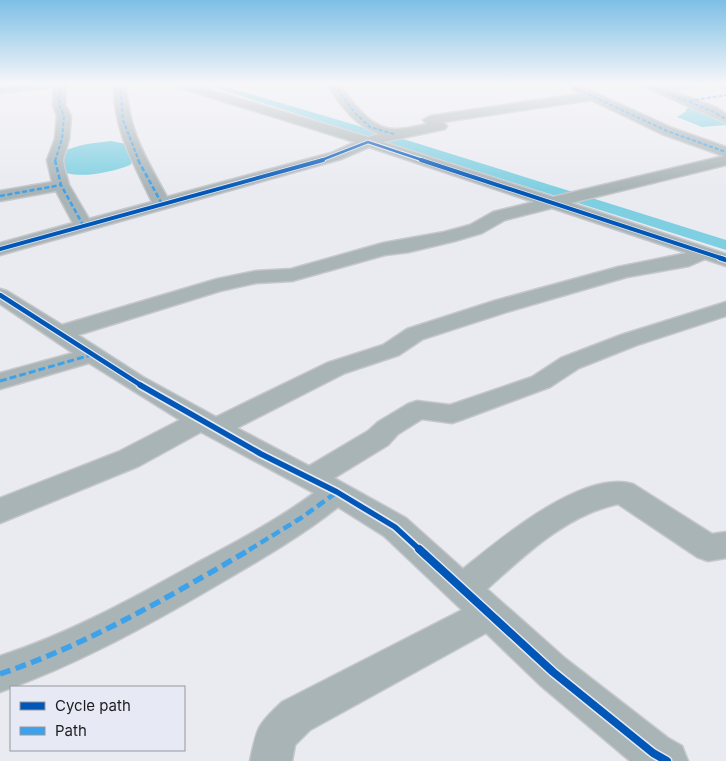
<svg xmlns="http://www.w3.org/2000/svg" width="726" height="761" font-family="Inter,sans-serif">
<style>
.water{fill:#7ecfe1}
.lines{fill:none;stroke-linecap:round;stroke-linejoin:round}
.canal{fill:#7ecfe1;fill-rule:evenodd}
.minor-casing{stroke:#c6c7cb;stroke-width:3}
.minor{fill:#a9b4b6;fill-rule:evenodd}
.quiet-far4{stroke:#3da2ea;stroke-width:2;stroke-dasharray:4 2;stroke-linecap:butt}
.quiet-far3{stroke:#3da2ea;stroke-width:2.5;stroke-dasharray:5 2.5;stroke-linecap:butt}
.quiet-far2{stroke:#3da2ea;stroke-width:3;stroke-dasharray:7 3;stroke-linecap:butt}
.quiet-far1{stroke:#3da2ea;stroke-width:4.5;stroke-dasharray:9 4.5;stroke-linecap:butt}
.quiet{stroke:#3da2ea;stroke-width:5.5;stroke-dasharray:11 5.5;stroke-linecap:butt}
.cycleway-far4-casing{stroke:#e7eaf4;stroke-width:4.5}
.cycleway-far3-casing{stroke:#e7eaf4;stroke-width:5.5}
.cycleway-far2-casing{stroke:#e7eaf4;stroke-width:7}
.cycleway-far1-casing{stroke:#e7eaf4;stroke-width:9}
.cycleway-casing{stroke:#e7eaf4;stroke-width:11}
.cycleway-far4{stroke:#0057b8;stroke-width:2.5}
.cycleway-far3{stroke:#0057b8;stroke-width:4}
.cycleway-far2{stroke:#0057b8;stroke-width:4.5}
.cycleway-far1{stroke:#0057b8;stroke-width:5.5}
.cycleway{stroke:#0057b8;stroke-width:8}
</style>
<rect width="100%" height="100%" fill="#eaebf1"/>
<g class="water">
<polygon points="647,84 708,84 710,85 673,92"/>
<polygon points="695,106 726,122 726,125 702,127 677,117 685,112 688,107"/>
<path d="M111,141L126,144L133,161L130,165C112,172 86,178 66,173L61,165L63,152C78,144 94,143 111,141Z"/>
</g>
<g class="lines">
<polygon class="canal" points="203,84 217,84 413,142 726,240 726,250"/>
<defs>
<g id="minor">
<polygon points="16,84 52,84 46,88 0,93 0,85"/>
<path d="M54,84H66L65,105L71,116L69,139L63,160L64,167L69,185L89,219L152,202C133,162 113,129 114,84H126C129,133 145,156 167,197L331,153L355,142L174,86L172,84H190L368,137L379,134C356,127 339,104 327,84H339C353,102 370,130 396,129C406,129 417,126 427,124L423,120L430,116L579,94L572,89L578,85L672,128L726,147V165L571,203L726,254V266L705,259L689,266L627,277L510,311L423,339L399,355L345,373L237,428L309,466L368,431L378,422L408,404L417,401L450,405L532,377L561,358L621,335L726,302V316L637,345L579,368L550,387L461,420L452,423L422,419L398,434L388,445L334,478L406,518L463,569C500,539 583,469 633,484L712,534L726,532V558L708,561L697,557L618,504C566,515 525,555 487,589L566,659L668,738L682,746L688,761H630L540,685L486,633L310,730L295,745L292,761H250C257,728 257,725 282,702L462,610L384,536L338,507C300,537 258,561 217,585C147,626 76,665 0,692V656C68,634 130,600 193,565C234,543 276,521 314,493L201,432L139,466L0,523V498L118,452L180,420L89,363L0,389V373L73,353L0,304V289L7,291L62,325L217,279L256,271L291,269L383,243L444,232L470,225L493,212L534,202L369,147L341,159L0,255V243L73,223L56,191L0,201V191L52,182L47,160L55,139L57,116L53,105ZM591,100L662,134L724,156L553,197L383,142L445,129L447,126L443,122ZM552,208L687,253L618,267L494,301L407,329L383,345L327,363L216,417L143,377L78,335L220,291L256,283L292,281L385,255L409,252L455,241L482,233L505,220Z"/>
<polygon points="638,84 654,84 717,108 726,114 726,123"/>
<polygon points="716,84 726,84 726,89 718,86"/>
</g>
</defs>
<use href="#minor" class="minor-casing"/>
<use href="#minor" class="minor"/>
<g class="quiet-far4">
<polyline points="120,84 123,120 139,161"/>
<polyline points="333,84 355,113 370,127 394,134"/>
<polyline points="566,84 667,131 726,152"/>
<polyline points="644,84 712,111 726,119"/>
<polyline points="722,84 726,85"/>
<polyline points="0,89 46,84"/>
<polyline points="689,101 726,95"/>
<polyline points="55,161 62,139 64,116 59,105 60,84"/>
</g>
<g class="quiet-far3">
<polyline points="55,160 61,185 83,225"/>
<polyline points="138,160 162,204"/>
<polyline points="0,196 61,185"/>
</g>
<polyline class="quiet-far2" points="0,381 91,355"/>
<polyline class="quiet-far1" points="249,550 301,518 337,492"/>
<path class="quiet" d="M0,674C89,644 170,596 251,549"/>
<defs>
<polyline id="cycleway-far4" points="319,161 368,142 425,161"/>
<g id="cycleway-far3">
<polyline points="421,160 724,259"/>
<polyline points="0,249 323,160"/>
</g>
<g id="cycleway-far2">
<polyline points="720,258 726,260"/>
<polyline points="0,295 142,386"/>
</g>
<polyline id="cycleway-far1" points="140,385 261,454 337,492 395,527 420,550"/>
<polyline id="cycleway" points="419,549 553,672 653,753 667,761"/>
</defs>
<use href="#cycleway-far4" class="cycleway-far4-casing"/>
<use href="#cycleway-far3" class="cycleway-far3-casing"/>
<use href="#cycleway-far2" class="cycleway-far2-casing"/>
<use href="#cycleway-far1" class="cycleway-far1-casing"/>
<use href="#cycleway" class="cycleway-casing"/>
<use href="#cycleway-far4" class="cycleway-far4"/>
<use href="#cycleway-far3" class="cycleway-far3"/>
<use href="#cycleway-far2" class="cycleway-far2"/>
<use href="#cycleway-far1" class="cycleway-far1"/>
<use href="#cycleway" class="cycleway"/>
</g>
<linearGradient id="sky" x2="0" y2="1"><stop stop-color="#7dbfe5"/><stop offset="0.44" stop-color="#f6f6f9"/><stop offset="1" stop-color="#f6f6f9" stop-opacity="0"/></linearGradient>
<rect width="726" height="190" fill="url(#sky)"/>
<rect x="10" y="686" width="175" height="65" fill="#e7eaf4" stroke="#95989f"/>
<rect x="20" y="702" width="25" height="8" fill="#0057b8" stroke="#95989f"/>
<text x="55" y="711" font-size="15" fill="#1b1c20">Cycle path</text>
<rect x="20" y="727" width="25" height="8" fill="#3da2ea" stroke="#95989f"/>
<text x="55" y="736" font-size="15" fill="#1b1c20">Path</text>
</svg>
